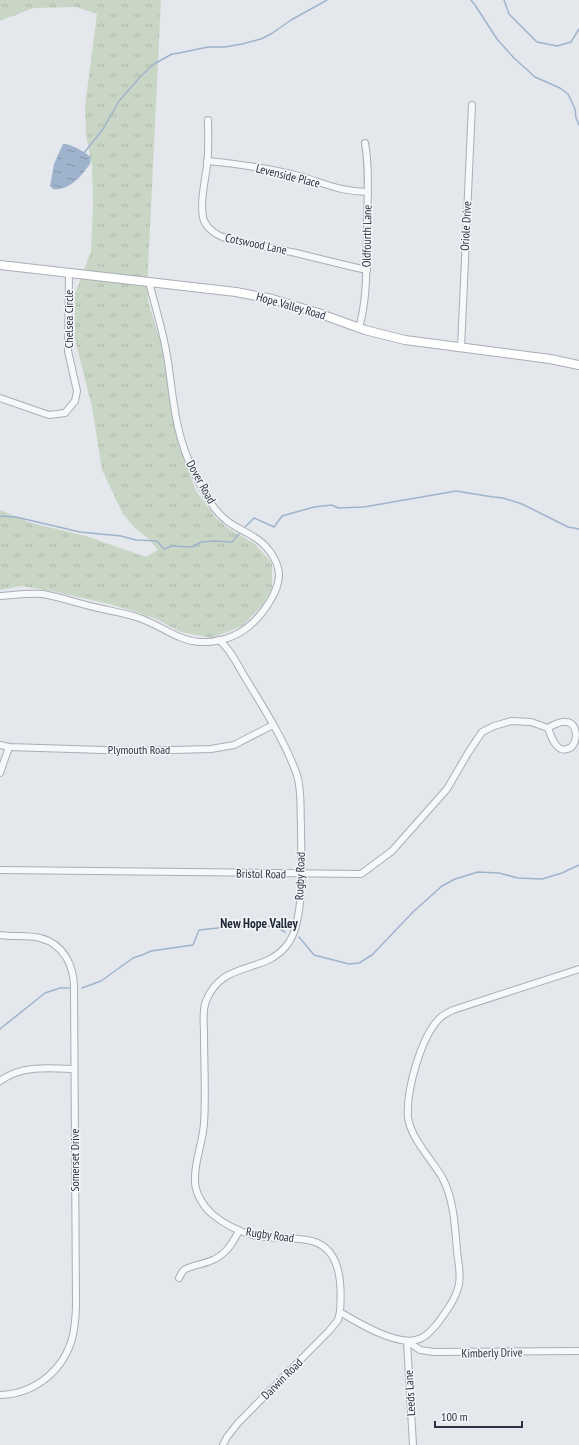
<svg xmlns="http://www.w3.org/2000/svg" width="579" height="1445" font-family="'PT Sans Narrow',sans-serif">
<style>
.grass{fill:url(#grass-tufts)}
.water{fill:url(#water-ripples)}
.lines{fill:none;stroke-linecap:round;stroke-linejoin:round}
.stream{stroke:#9fb4cc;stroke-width:1.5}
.street-casing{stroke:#a9aeb7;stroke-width:8}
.secondary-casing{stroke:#a9aeb7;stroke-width:10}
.street{stroke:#f7f8fa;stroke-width:6}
.secondary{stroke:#fff;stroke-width:8}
.labels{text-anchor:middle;stroke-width:3;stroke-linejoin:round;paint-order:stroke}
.street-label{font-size:12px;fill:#2b3445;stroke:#f4f6f9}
.neighbourhood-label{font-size:13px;font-weight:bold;fill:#1d2536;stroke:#f4f6f9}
</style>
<defs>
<pattern id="grass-tufts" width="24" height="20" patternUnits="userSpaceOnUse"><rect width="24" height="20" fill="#c9d6c5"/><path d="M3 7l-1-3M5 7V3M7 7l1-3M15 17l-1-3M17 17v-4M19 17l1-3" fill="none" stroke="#adb8ab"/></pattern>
<pattern id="water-ripples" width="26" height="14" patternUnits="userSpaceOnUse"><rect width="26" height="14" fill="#9fb4cc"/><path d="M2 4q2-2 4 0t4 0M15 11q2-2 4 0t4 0" fill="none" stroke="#8293a7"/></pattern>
</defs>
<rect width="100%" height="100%" fill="#e4e7ec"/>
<polygon class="grass" points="0,0 161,0 148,269 148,301 162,347 179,445 196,491 216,518 229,529 255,544 272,563 272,588 263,605 242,626 212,638 181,632 154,618 113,605 57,592 21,586 0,590 0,510 31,523 86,536 146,557 158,550 150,540 135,528 123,514 102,470 92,407 75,339 75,294 91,251 93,207 92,166 86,134 85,106 97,14 76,7 33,8 0,21"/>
<path class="water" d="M63,144C70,143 85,152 91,157L90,164C81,176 70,191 53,189L50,186L54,164Z"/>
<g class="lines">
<g class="stream">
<polyline points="471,0 475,5 497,39 514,58 535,77 560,88 568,94 575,109 576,118 579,125"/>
<polyline points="504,0 509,14 537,42 557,46 571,42 579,29"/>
<polyline points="84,153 103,129 119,101 141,76 154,64 172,54 179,53 208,47 225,47 242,44 261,39 271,34 291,20 327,0"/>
<polyline points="0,516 16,517 80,532 121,536 136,540 157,541 164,549 172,546 192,547 201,542 213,541 232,542 239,534"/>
<polyline points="245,527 254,518 274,527 282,516 314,507 332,505 338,508 364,507 456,491 493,497 503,498 522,504 568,527 579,529"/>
<polyline points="299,937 314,955 349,964 359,963 372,955 413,912 442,886 455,879 478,872 499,873 518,878 542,879 562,873 579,865"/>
<polyline points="82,988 101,981 133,958 142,955 151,951 193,945 199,930 245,925 258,927 268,926 276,927 285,932"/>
<polyline points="0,1029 45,993 60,988 69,988"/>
</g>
<defs>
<g id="street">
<path d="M208,120C208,135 209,151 207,166C205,181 199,206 204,221C209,231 218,236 228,239L296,253L349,266L367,270"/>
<path d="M207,161C238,164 269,168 299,176C324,183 341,192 368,192"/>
<path d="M359,328C368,296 366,264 367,231C367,202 370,172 365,143"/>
<polyline points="461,348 472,105"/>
<polyline points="0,398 49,415 65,413 75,401 77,391 68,351 69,273"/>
<path d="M0,596C14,595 29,593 43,594C60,597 77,603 94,607C110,611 126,613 142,619C161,626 179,641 200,642C231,643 254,628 270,601C275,593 279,584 279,574C278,559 266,544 254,537C245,531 234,527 226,520C217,513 209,501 204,491C188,465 178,435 174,405C171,388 170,372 167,356C163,331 155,306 149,282"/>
<path d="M219,640C230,649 236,662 243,674C262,705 285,741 297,775C302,791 300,809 301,825C301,858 304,894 296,926C294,933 291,940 287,945C264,975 223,959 206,1001C202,1011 204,1023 204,1034C204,1064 206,1094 204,1123C203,1143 194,1161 195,1181C195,1193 203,1206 212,1214C224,1224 237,1231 253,1235C271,1239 289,1237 307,1240C342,1245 342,1285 340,1312C358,1323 395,1345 416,1340C425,1338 431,1331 437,1324C446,1312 456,1299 459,1284C461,1273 458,1262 457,1251C455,1227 454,1199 442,1177C431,1159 410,1137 408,1117C406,1091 421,1036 440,1018C444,1014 449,1012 453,1010L579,969"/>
<polyline points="0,745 9,747 134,751 211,749 234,745 273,725"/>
<polyline points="0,773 9,747"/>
<path d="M0,870L361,874L392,851L447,789L468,753L482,732L494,726L511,721L531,722L548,728C550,734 553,743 558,747C561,750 563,750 567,749C579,747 579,722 566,722C560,721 553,725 548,728"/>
<path d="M0,935C13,937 27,935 40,938C64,944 74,966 74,988L76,1304C76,1314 75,1324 73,1335C65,1369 36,1394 0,1395"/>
<path d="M0,1081C22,1065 48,1068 74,1069"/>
<path d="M179,1278C180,1276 182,1272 184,1270C191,1265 206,1264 215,1259C227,1253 233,1242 239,1231"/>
<polyline points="407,1341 420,1350 434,1352 579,1351"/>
<polyline points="407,1341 413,1445"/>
<polyline points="223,1445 227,1437 238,1423 329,1331 338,1320 340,1312"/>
</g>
<polyline id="secondary" points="0,265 236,292 272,299 318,313 365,330 405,340 550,359 579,365"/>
</defs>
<use href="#street" class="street-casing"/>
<use href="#secondary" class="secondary-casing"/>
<use href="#street" class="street"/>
<use href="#secondary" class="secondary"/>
</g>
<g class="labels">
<g class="street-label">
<text transform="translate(288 176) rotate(14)" y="4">Levenside Place</text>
<text transform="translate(466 226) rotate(-87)" y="4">Oriole Drive</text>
<text transform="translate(367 236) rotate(-89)" y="4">Oldfourth Lane</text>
<text transform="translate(256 244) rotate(12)" y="4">Cotswood Lane</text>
<text transform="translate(291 306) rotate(16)" y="4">Hope Valley Road</text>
<text transform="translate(69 319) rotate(-90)" y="4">Chelsea Circle</text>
<text transform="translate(201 482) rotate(61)" y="4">Dover Road</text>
<text x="139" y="754">Plymouth Road</text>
<text transform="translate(261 874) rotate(1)" y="4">Bristol Road</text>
<text transform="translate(300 876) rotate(-88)" y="4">Rugby Road</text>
<text transform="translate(75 1160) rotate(-90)" y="4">Somerset Drive</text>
<text transform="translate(270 1235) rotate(8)" y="4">Rugby Road</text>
<text transform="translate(492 1353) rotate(-1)" y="4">Kimberly Drive</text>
<text transform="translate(282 1379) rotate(-45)" y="4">Darwin Road</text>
<text transform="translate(410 1393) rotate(-93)" y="4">Leeds Lane</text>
</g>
<g class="neighbourhood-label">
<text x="259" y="928">New Hope Valley</text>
</g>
</g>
<path d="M435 1421v6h87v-6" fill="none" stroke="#2b3445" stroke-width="2"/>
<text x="441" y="1421" font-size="12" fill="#2b3445" stroke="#f4f6f9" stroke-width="3" paint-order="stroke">100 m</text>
</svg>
